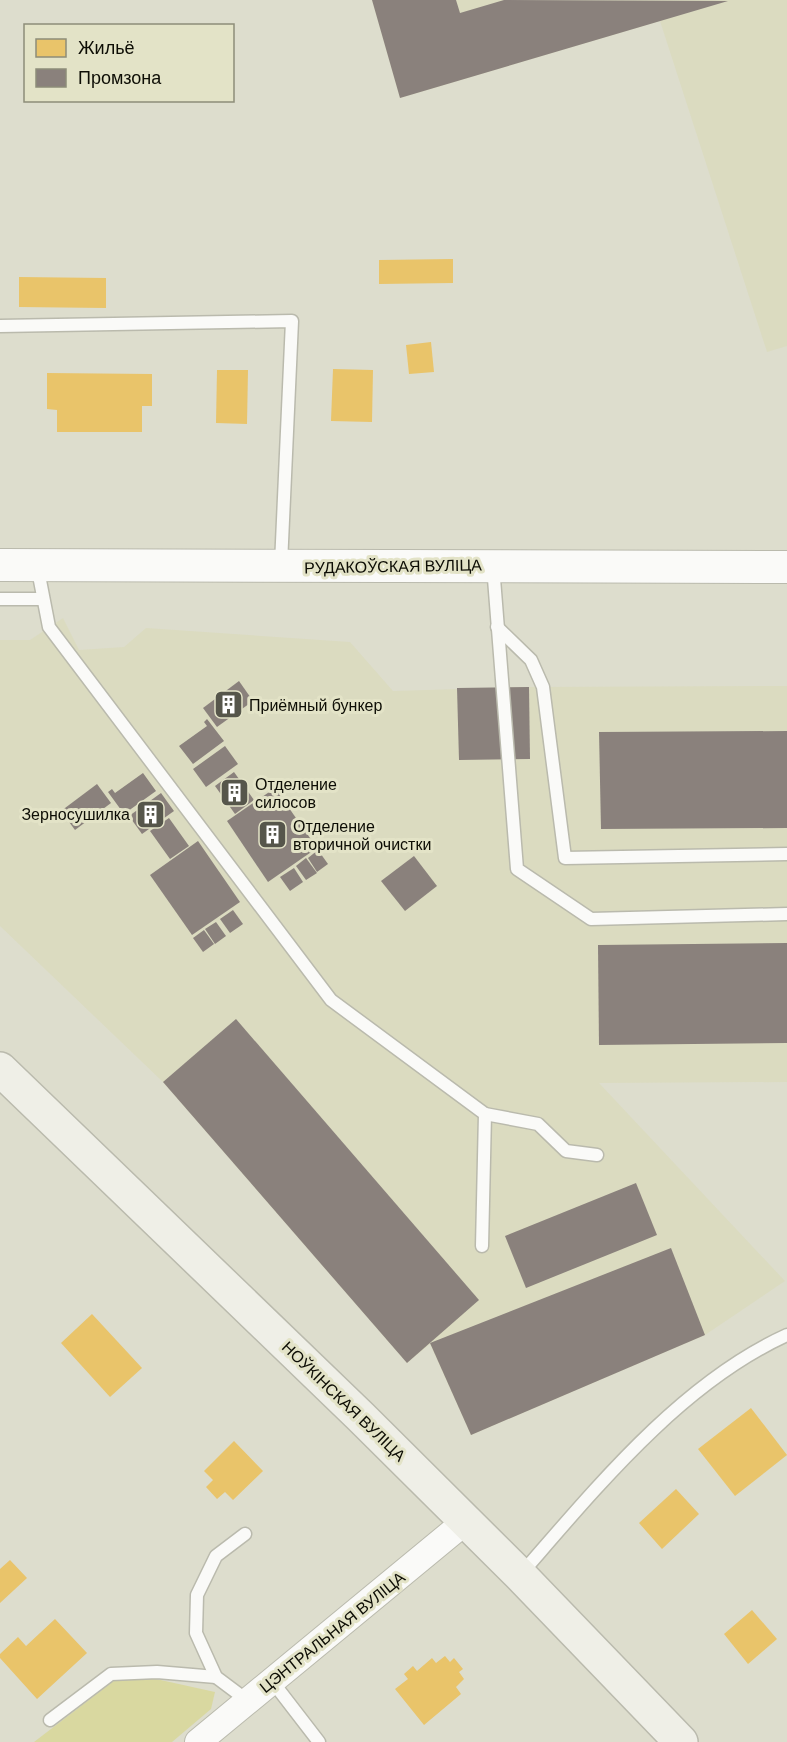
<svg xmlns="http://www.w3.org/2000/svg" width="787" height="1742" font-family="'DM Sans',sans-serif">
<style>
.built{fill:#dbdbc0}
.green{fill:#d9d8a0}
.homes{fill:#e9c46a}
.industry{fill:#8a817c}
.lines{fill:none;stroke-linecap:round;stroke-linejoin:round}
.service-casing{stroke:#babaad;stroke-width:15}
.minor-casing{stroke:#babaad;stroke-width:28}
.tertiary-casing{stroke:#babaad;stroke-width:34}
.secondary-casing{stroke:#babaad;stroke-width:36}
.service{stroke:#fafaf8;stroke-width:12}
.minor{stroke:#fafaf8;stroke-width:26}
.tertiary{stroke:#fafaf8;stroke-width:32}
.secondary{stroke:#efefe7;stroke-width:33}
.labels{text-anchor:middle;stroke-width:6;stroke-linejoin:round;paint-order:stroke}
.street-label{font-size:16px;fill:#0d0d05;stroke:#e3e3c7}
.poi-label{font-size:16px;fill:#0d0d05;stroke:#e3e3c7;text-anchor:start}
</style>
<rect width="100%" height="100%" fill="#ddddcd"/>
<g class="built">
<polygon points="372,0 787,0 787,346 767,352 660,21 400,98"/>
<polygon points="63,618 79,650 124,647 146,628 350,642 393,691 529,687 787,686 787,1082 599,1083 785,1281 705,1335 471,1435 430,1344 407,1363 163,1082 0,926 0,640 30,640"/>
</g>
<polygon class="green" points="156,1679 215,1692 211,1709 172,1742 34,1742 115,1680"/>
<g class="homes">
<polygon points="453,259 453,283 379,284 379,260"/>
<polygon points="19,277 106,278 106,308 19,307"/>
<polygon points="431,342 434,372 409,374 406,345"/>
<polygon points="333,369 373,370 372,422 331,421"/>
<polygon points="217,370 248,370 247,424 216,423"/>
<polygon points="47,373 152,374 152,406 142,406 142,432 57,432 57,410 47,409"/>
<polygon points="92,1314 142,1368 110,1397 61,1343"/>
<polygon points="751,1408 787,1455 735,1496 698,1449"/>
<polygon points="234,1441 263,1471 233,1500 225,1492 217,1499 206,1487 213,1480 204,1471"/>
<polygon points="676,1489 699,1514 662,1549 639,1523"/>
<polygon points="10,1560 27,1578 0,1603 0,1569"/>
<polygon points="752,1610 777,1639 748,1664 724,1634"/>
<polygon points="55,1619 87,1653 37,1699 0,1658 0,1654 18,1637 26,1646"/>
<polygon points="445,1656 450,1662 454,1658 463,1669 459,1672 464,1679 456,1687 461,1694 424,1725 395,1689 408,1679 404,1674 413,1666 417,1671 432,1658 436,1663"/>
</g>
<g class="industry">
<polygon points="372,0 456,0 460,13 504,0 728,1 400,98"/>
<polygon points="239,681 253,701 217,727 203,708"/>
<polygon points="529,687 530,759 459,760 457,688"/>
<polygon points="207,719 224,741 193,764 179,746 207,726 204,722"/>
<polygon points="787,731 787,828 601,829 599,732"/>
<polygon points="225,746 238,764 206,787 193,769"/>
<polygon points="234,772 254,800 235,814 215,786"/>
<polygon points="143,773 156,791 124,814 108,792 112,789 115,793"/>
<polygon points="97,784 111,803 75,830 61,811"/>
<polygon points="275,788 317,848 268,882 227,821"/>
<polygon points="161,793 174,811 142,834 129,816"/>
<polygon points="169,818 189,846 170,859 150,831"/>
<polygon points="198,841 240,902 192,935 150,875"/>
<polygon points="318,850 328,864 317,872 308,858"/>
<polygon points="414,856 437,886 405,911 381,881"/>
<polygon points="306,858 317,873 306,880 296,866"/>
<polygon points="294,868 303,882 290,891 280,877"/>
<polygon points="233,910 243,924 230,933 220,919"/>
<polygon points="216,922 226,936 215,944 205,929"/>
<polygon points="204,930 214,944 203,952 193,938"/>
<polygon points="787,943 787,1043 599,1045 598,945"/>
<polygon points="236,1019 479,1300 407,1363 163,1082"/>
<polygon points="636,1183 657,1235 526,1288 505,1236"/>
<polygon points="671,1248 705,1335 471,1435 430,1343"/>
</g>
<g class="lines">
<defs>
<g id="service">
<polyline points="0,326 292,321 281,564"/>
<polyline points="37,565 49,627 331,1000 485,1114 482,1246"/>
<polyline points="493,566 517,869 591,919 787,914"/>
<polyline points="0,599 43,599"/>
<polyline points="497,627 531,660 543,687 565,858 787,854"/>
<polyline points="485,1114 538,1124 566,1151 597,1155"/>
<polyline points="245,1534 216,1556 197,1595 196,1633 216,1677 248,1701"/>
<path d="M521,1574C596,1488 681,1383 787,1335"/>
<polyline points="272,1681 319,1742"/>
<polyline points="50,1720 111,1674 157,1672 216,1677"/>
</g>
<polyline id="minor" points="198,1742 466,1521"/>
<path id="tertiary" d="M0,565C262,567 525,565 787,567"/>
<polyline id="secondary" points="0,1069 361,1417 520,1575 681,1742"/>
</defs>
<use href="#service" class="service-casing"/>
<use href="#minor" class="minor-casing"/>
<use href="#tertiary" class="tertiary-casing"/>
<use href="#secondary" class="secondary-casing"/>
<use href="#service" class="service"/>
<use href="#minor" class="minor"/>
<use href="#tertiary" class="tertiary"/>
<use href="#secondary" class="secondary"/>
</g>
<defs>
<symbol id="building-square" viewBox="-11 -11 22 22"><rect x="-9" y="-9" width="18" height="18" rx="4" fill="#56564b" stroke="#e3e3c7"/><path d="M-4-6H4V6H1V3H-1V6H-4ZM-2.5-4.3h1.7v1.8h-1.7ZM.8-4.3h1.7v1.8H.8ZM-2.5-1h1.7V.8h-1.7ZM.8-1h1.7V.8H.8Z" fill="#fff"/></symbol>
</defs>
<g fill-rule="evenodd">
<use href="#building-square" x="212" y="688" width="33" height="33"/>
<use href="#building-square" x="218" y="776" width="33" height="33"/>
<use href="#building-square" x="134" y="798" width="33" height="33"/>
<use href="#building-square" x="256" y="818" width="33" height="33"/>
</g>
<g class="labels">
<g class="street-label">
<text transform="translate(393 566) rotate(-1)" y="6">РУДАКОЎСКАЯ ВУЛІЦА</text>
<text transform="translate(344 1401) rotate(44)" y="6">НОЎКІНСКАЯ ВУЛІЦА</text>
<text transform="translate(332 1632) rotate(-39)" y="6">ЦЭНТРАЛЬНАЯ ВУЛІЦА</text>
</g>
<g class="poi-label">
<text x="249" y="711">Приёмный бункер</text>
<text x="255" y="790">Отделение<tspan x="255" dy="18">силосов</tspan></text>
<text x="130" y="820" text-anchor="end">Зерносушилка</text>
<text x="293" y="832">Отделение<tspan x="293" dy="18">вторичной очистки</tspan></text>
</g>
</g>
<rect x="24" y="24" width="210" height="78" fill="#e3e3c7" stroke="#8d8d79" stroke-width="1.5"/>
<rect x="36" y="39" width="30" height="18" fill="#e9c46a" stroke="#8d8d79" stroke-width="1.5"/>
<text x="78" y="54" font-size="18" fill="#0d0d05">Жильё</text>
<rect x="36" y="69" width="30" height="18" fill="#8a817c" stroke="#8d8d79" stroke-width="1.5"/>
<text x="78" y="84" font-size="18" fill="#0d0d05">Промзона</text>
</svg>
